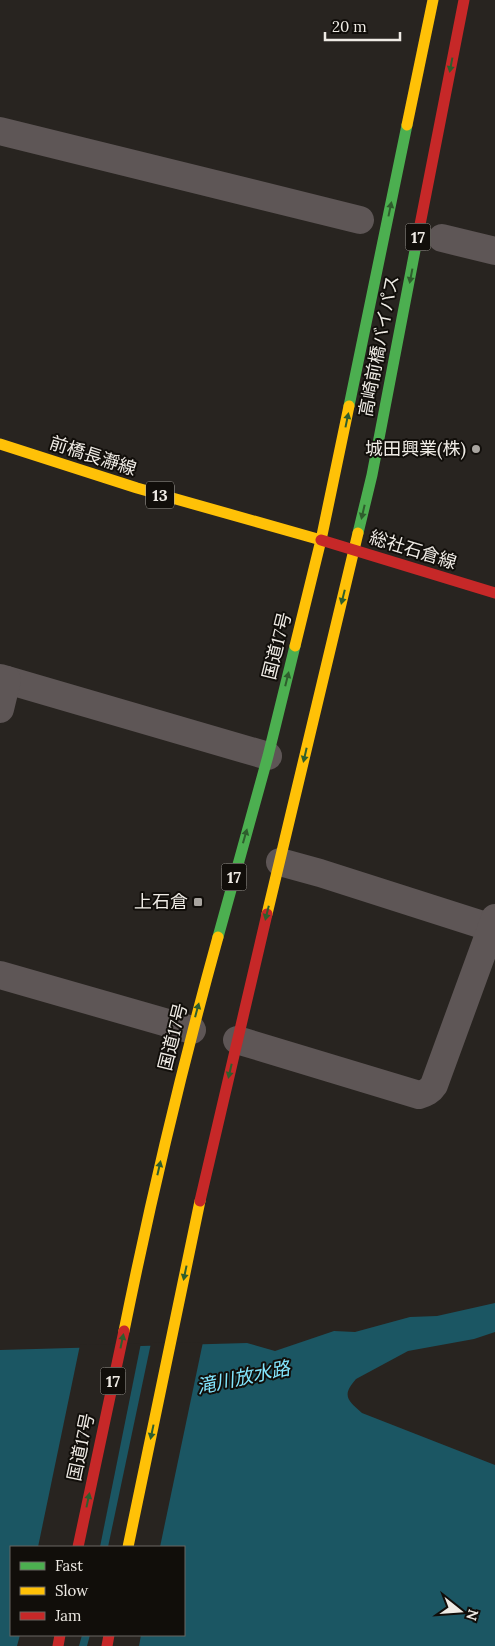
<svg xmlns="http://www.w3.org/2000/svg" width="495" height="1646" font-family="Lora,'Noto Sans JP',serif">
<style>
.water{fill:#1b5663;fill-rule:evenodd}
.pier{fill:#282420}
.lines{fill:none;stroke-linecap:round;stroke-linejoin:round}
.street{stroke:#5e5656;stroke-width:28}
.fast{stroke:#4caf50;stroke-width:11}
.slow{stroke:#ffc107;stroke-width:11}
.jam{stroke:#c62828;stroke-width:11}
.oneway{fill:#2e5e2d}
.poi-dot{fill:#a9a5a0;stroke:#110e0a;stroke-width:2}
.labels{text-anchor:middle;stroke-width:4;stroke-linejoin:round;paint-order:stroke}
.shield{fill:#110e0a;stroke:#aca9a3;stroke-width:1}
.shield-label{font-size:16px;font-weight:bold;fill:#efebe5}
.street-label{font-size:18px;fill:#efebe5;stroke:#110e0a}
.poi-label{font-size:18px;fill:#efebe5;stroke:#110e0a;text-anchor:end}
.water-label{font-size:19px;font-style:italic;fill:#83e5fd;stroke:#110e0a}
</style>
<rect width="100%" height="100%" fill="#282420"/>
<path class="water" d="M495,1303V1332L474,1339L408,1351L356,1379C341,1396 348,1400 362,1413L495,1465V1646H0V1350L247,1343L275,1351L334,1331L355,1332L410,1317L437,1316ZM11,1547H184V1635H11Z"/>
<g class="pier">
<polygon points="203,1342 160,1547 108,1547 151,1343"/>
<polygon points="141,1343 100,1547 38,1547 80,1345"/>
<polygon points="20,1635 82,1635 79,1646 17,1646"/>
<polygon points="90,1635 141,1635 139,1646 87,1646"/>
</g>
<g class="lines">
<g class="street">
<polyline points="0,131 360,220"/>
<polyline points="442,238 495,251"/>
<polyline points="0,678 268,756"/>
<polyline points="0,709 7,680"/>
<polyline points="280,862 320,873 495,929"/>
<polyline points="0,975 192,1030"/>
<path d="M237,1040L419,1095C426,1093 430,1091 434,1085L495,918"/>
</g>
<g class="fast">
<polyline points="349,406 407,125"/>
<polyline points="358,533 372,475 417,240"/>
<polyline points="218,937 268,756 295,646"/>
</g>
<g class="slow">
<polyline points="407,125 433,0"/>
<polyline points="0,444 137,488 321,540"/>
<polyline points="295,646 321,540 349,406"/>
<polyline points="267,914 358,533"/>
<path d="M124,1331C151,1198 182,1067 218,937"/>
<polyline points="128,1547 200,1201"/>
</g>
<g class="jam">
<polyline points="417,240 464,0"/>
<polyline points="321,540 495,593"/>
<polyline points="200,1201 267,914"/>
<polyline points="78,1547 124,1331"/>
<polyline points="58,1646 60,1635"/>
<polyline points="107,1646 109,1635"/>
</g>
</g>
<defs><path id="oneway-solid" d="M-6-.8H1V-3.2L6.5 0L1 3.2V.8H-6Z" transform="scale(1.25)"/></defs>
<g class="oneway">
<use href="#oneway-solid" transform="translate(451 65) rotate(101)"/>
<use href="#oneway-solid" transform="translate(390 209) rotate(-78)"/>
<use href="#oneway-solid" transform="translate(411 276) rotate(101)"/>
<use href="#oneway-solid" transform="translate(347 420) rotate(-78)"/>
<use href="#oneway-solid" transform="translate(363 512) rotate(103)"/>
<use href="#oneway-solid" transform="translate(343 597) rotate(104)"/>
<use href="#oneway-solid" transform="translate(287 679) rotate(-76)"/>
<use href="#oneway-solid" transform="translate(305 755) rotate(103)"/>
<use href="#oneway-solid" transform="translate(245 836) rotate(-74)"/>
<use href="#oneway-solid" transform="translate(267 913) rotate(104)"/>
<use href="#oneway-solid" transform="translate(197 1010) rotate(-75)"/>
<use href="#oneway-solid" transform="translate(230 1071) rotate(103)"/>
<use href="#oneway-solid" transform="translate(159 1168) rotate(-77)"/>
<use href="#oneway-solid" transform="translate(185 1273) rotate(102)"/>
<use href="#oneway-solid" transform="translate(122 1341) rotate(-78)"/>
<use href="#oneway-solid" transform="translate(152 1432) rotate(102)"/>
<use href="#oneway-solid" transform="translate(88 1500) rotate(-78)"/>
</g>
<g class="poi-dot">
<circle cx="476" cy="449" r="5"/>
<rect x="193" y="897" width="10" height="10" rx="2.5"/>
</g>
<g class="labels">
<g class="shield">
<rect x="405.5" y="223.5" width="25" height="27" rx="4"/>
<rect x="146" y="481.5" width="28" height="27" rx="4"/>
<rect x="221.5" y="863.5" width="25" height="27" rx="4"/>
<rect x="100.5" y="1367.5" width="25" height="27" rx="4"/>
</g>
<g class="shield-label">
<text x="418" y="243">17</text>
<text x="160" y="501">13</text>
<text x="234" y="883">17</text>
<text x="113" y="1387">17</text>
</g>
<g class="street-label">
<text transform="translate(379 346) rotate(-79)" y="6">高崎前橋バイパス</text>
<text transform="translate(93 456) rotate(18)" y="6">前橋長瀞線</text>
<text transform="translate(413 550) rotate(17)" y="6">総社石倉線</text>
<text transform="translate(277 646) rotate(-76)" y="6">国道17号</text>
<text transform="translate(173 1037) rotate(-76)" y="6">国道17号</text>
<text transform="translate(81 1447) rotate(-78)" y="6">国道17号</text>
</g>
<g class="poi-label">
<text x="466" y="455">城田興業(株)</text>
<text x="188" y="908">上石倉</text>
</g>
<g class="water-label">
<text transform="translate(243 1377) rotate(-12)" y="7">滝川放水路</text>
</g>
</g>
<rect x="10" y="1546" width="175" height="90" fill="#110e0a" stroke="#6a6662"/>
<rect x="20" y="1562" width="25" height="8" fill="#4caf50" stroke="#6a6662"/>
<text x="55" y="1571" font-size="15" fill="#efebe5">Fast</text>
<rect x="20" y="1587" width="25" height="8" fill="#ffc107" stroke="#6a6662"/>
<text x="55" y="1596" font-size="15" fill="#efebe5">Slow</text>
<rect x="20" y="1612" width="25" height="8" fill="#c62828" stroke="#6a6662"/>
<text x="55" y="1621" font-size="15" fill="#efebe5">Jam</text>
<g transform="translate(460 1611) rotate(107)" stroke="#110e0a" stroke-width="4" paint-order="stroke">
<path d="M0-4L9 19L0 12L-9 19Z" fill="#efebe5"/>
<text y="-8" font-size="14" font-weight="bold" text-anchor="middle" fill="#efebe5">N</text>
</g>
<path d="M325 32v8h75v-8" fill="none" stroke="#efebe5" stroke-width="2.5"/>
<text x="332" y="32" font-size="15" fill="#efebe5" stroke="#110e0a" stroke-width="4" paint-order="stroke">20 m</text>
</svg>
